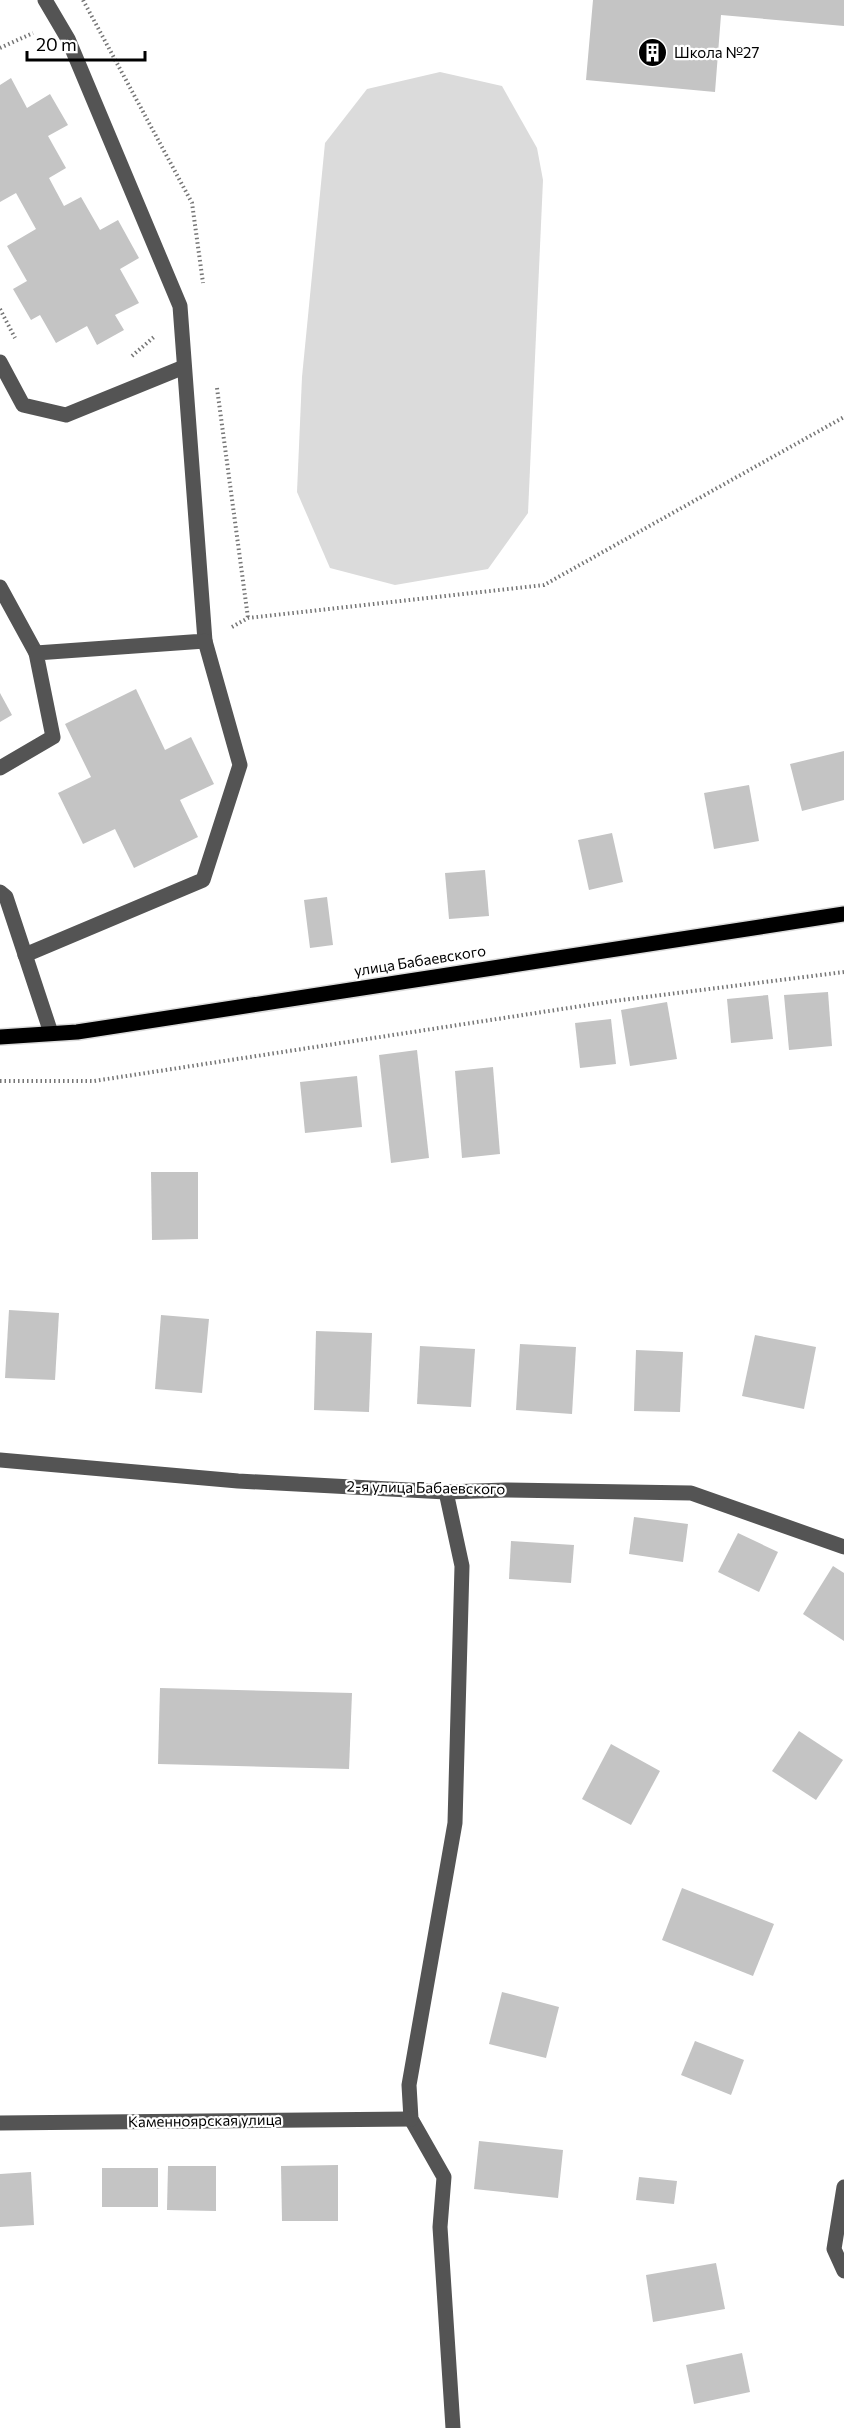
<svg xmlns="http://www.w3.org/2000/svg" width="844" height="2428" font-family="Commissioner,sans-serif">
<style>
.green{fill:#dbdbdb}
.building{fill:#c4c4c4}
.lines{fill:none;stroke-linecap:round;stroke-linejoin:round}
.major-casing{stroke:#dbdbdb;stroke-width:18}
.path{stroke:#767676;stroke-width:4;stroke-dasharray:1.5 3;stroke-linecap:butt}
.minor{stroke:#545454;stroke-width:15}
.major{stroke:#000;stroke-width:15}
.labels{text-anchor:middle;stroke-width:4.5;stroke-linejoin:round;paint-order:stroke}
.poi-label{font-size:15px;fill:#000;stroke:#fff;text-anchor:start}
.street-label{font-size:15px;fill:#000;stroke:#fff}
</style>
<rect width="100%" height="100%" fill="#fff"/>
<polygon class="green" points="440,72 502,86 537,148 543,180 528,513 488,569 395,585 330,568 297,492 302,377 325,143 367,89"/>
<g class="building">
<polygon points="593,0 844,0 844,26 721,15 715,92 586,80"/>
<polygon points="11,78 27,108 50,94 68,125 48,136 66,168 49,178 64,206 81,197 100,230 118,220 139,258 120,269 139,303 115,315 124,330 97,345 87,326 56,343 40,315 31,320 13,289 27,281 7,246 36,229 16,193 0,202 0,85"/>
<polygon points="136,689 165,750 191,737 214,784 180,800 198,837 134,868 115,829 83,844 58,793 91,777 65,724"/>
<polygon points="0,693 12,715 0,722"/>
<polygon points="844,751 844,800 802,811 790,764"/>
<polygon points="749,785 759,841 714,849 704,793"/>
<polygon points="612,833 623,882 589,890 578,840"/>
<polygon points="485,870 489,916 449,919 445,873"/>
<polygon points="327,897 333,945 310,948 304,900"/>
<polygon points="828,992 832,1046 789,1050 784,995"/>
<polygon points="768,995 773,1039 731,1043 727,999"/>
<polygon points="667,1002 677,1059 630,1066 621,1010"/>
<polygon points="611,1019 616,1064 580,1068 575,1023"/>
<polygon points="417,1050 429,1158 391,1163 379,1055"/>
<polygon points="493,1067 500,1154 462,1158 455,1071"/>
<polygon points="357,1076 362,1127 305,1133 300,1082"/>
<polygon points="151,1172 198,1172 198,1239 152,1240"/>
<polygon points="9,1310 59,1313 55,1380 5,1378"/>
<polygon points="161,1315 209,1319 202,1393 155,1389"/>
<polygon points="316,1331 372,1333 369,1412 314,1410"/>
<polygon points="755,1335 816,1347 804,1409 742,1396"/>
<polygon points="520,1344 576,1347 572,1414 516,1410"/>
<polygon points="420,1346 475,1349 471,1407 417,1404"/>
<polygon points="636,1350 683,1352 680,1412 634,1411"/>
<polygon points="634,1517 688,1524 683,1562 629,1554"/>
<polygon points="738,1533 778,1552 759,1592 718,1572"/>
<polygon points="511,1541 574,1545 571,1583 509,1579"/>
<polygon points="833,1566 844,1573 844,1641 803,1614"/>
<polygon points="160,1688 352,1693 349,1769 158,1764"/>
<polygon points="799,1731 843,1760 816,1800 772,1771"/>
<polygon points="611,1744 660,1771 631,1825 582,1799"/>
<polygon points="682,1888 774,1924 753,1976 662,1940"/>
<polygon points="502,1992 559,2007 546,2058 489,2044"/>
<polygon points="695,2041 744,2060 731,2095 681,2075"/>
<polygon points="479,2141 563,2150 558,2198 474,2189"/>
<polygon points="338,2165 338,2221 282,2221 281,2166"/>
<polygon points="168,2166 216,2166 216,2211 167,2210"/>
<rect x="102" y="2168" width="56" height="39"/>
<polygon points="31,2172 34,2225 0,2227 0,2174"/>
<polygon points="639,2177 677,2181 674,2204 636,2200"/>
<polygon points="716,2263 725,2309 653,2322 646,2275"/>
<polygon points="742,2353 750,2392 694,2404 686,2365"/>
</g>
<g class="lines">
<defs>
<polyline id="major" points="0,1037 77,1032 844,914"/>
</defs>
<use href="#major" class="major-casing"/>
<g class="path">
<polyline points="83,0 192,203 203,283"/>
<polyline points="0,48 33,33"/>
<polyline points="0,309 15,338"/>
<polyline points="132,356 154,337"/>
<polyline points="217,388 248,618"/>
<polyline points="232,627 248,618 544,585 844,417"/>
<polyline points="0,1081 94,1081 614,1001 844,972"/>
</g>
<g class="minor">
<polyline points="0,362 23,405 66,415 184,367"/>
<polyline points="0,587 36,653"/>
<polyline points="0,768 53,737 36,653 205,641 180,306 68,39 45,0"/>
<polyline points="0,892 6,897 51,1033"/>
<polyline points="25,955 203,880 240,765 205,641"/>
<polyline points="0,1460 238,1481 446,1492 506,1490 691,1493 844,1547"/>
<polyline points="446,1492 462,1566 455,1823 409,2085 411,2119 444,2177 440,2227 453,2428"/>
<polyline points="0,2123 411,2119"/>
<polyline points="844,2187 834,2249 844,2271"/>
</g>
<use href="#major" class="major"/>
</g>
<defs>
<symbol id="building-disc" viewBox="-11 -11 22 22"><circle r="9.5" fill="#000" stroke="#fff"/><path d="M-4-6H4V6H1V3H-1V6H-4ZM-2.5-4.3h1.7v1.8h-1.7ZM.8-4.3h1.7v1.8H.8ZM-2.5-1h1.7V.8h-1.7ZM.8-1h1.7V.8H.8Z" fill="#fff"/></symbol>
</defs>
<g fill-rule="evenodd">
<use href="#building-disc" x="636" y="36" width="33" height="33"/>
</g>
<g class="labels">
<g class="poi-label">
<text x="674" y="58">Школа №27</text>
</g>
<g class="street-label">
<text transform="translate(420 961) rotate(-9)" y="5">улица Бабаевского</text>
<text transform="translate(426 1488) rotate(1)" y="5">2-я улица Бабаевского</text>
<text transform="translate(205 2121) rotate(-1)" y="5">Каменноярская улица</text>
</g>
</g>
<path d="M27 51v9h118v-9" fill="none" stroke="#000000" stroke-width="3"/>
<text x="36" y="51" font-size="18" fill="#000000" stroke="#ffffff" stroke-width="4.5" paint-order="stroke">20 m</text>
</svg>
